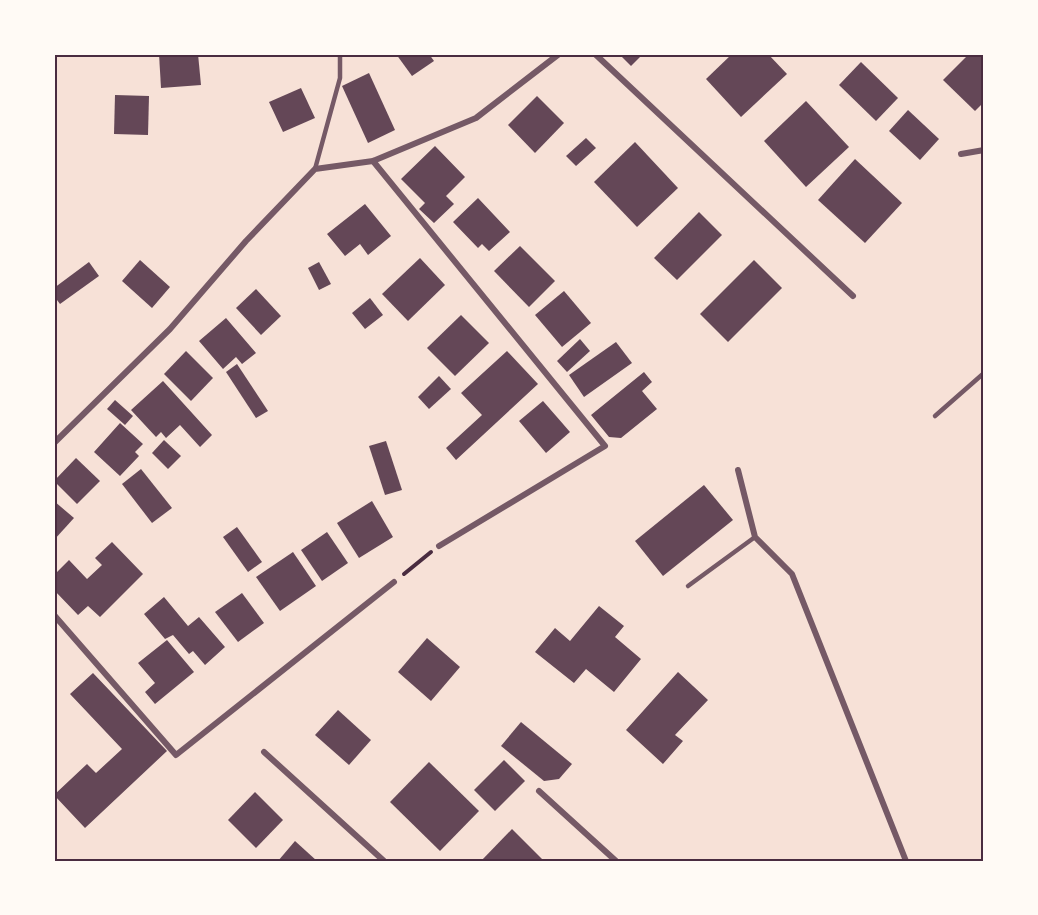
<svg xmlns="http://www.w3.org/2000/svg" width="1038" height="915" font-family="Helvetica,sans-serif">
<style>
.building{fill:#644757}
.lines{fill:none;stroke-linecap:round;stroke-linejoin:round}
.path{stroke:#4a2c40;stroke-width:4}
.service{stroke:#755966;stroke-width:4.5}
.minor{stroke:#755966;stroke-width:6}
.neatline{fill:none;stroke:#4a2c40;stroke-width:2}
</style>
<rect width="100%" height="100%" fill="#f7e1d7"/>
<g class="building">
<polygon points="159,54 198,54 201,85 161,88"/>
<polygon points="396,54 429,54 434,61 412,76"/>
<polygon points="619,54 643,54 631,66"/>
<polygon points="732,54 768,54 787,74 741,117 706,79"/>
<polygon points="969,54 984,54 984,102 975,111 943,80"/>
<polygon points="861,62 898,98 876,121 839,85"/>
<polygon points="369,73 395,130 368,143 342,86"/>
<polygon points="301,88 315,118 283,132 269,102"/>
<polygon points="115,95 149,96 148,135 114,134"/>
<polygon points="537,96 564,123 535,153 508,125"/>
<polygon points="806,101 849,147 806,187 764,141"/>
<polygon points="908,110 939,139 920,160 889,131"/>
<polygon points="586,138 596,148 576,166 566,156"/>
<polygon points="635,142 678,188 637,227 594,182"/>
<polygon points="435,146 465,177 446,196 454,204 434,223 419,209 425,203 401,179"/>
<polygon points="855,159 902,203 865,243 818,200"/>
<polygon points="478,198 510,232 489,251 482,244 478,248 453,222"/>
<polygon points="365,204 391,236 368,255 360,244 345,256 327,234"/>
<polygon points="699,212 722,235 677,280 654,258"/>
<polygon points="520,246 555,281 529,307 494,271"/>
<polygon points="420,258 445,285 408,321 382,294"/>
<polygon points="140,260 170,287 152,308 122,281"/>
<polygon points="754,260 782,288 728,342 700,314"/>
<polygon points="89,262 99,276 60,304 54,296 54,288"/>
<polygon points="319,262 331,284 319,290 308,268"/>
<polygon points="256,289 281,316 261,335 236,308"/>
<polygon points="564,291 591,323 562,347 535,315"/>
<polygon points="370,298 383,315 365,329 352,313"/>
<polygon points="461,315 489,343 455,376 427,348"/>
<polygon points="226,318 256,353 242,364 236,357 223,369 199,341"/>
<polygon points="580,339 590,351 567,372 557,361"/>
<polygon points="616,342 632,363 584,397 569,375"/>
<polygon points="186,351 213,378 191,401 164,374"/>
<polygon points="507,351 538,384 456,460 446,448 482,415 461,393"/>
<polygon points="237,364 268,411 256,418 226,372"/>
<polygon points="644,372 652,382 642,391 657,409 621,438 609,437 591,415"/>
<polygon points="439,376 451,389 429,409 418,397"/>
<polygon points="163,381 212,435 200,447 180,425 166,438 161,432 156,437 131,410"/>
<polygon points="115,400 133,416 125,425 107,409"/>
<polygon points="543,401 570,432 546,453 519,421"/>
<polygon points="120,423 143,444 135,452 139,456 120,476 94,452"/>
<polygon points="164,440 181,456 168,469 152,453"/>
<polygon points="386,441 402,490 385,495 369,446"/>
<polygon points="76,458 100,481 77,504 54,481"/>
<polygon points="141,469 172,508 152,523 122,484"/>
<polygon points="704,485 733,520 663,576 635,541"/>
<polygon points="54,501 74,518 54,540"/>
<polygon points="372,501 393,537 359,558 337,523"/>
<polygon points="237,527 262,562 248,572 223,537"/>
<polygon points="327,532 348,563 322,581 301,550"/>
<polygon points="112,542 143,574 100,617 88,606 78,615 54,590 54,575 69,560 87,579 102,565 95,558"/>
<polygon points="293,552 316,586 280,611 256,577"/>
<polygon points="242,593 264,623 238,642 215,612"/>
<polygon points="164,597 188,626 199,617 225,647 205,665 193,651 189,654 173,635 165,639 144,614"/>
<polygon points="599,606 624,626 615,637 641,659 614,692 586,669 574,683 535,652 555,628 570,641"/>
<polygon points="427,638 460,667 431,701 398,672"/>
<polygon points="167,640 194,672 155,704 145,692 155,683 138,663"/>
<polygon points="678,672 708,700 675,735 683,741 663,764 626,730"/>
<polygon points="93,673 167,751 85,828 54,795 87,764 96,773 122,749 70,694"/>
<polygon points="338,710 371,740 349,765 315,735"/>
<polygon points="521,722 572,764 559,779 544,781 501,746"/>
<polygon points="504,760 525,781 495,811 474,790"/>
<polygon points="429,762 479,811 440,851 390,802"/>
<polygon points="255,792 283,820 256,848 228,820"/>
<polygon points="512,829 544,861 481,861"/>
<polygon points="295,841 317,861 278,861"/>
</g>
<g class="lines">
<polyline class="path" points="404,574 431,552"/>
<g class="service">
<polyline points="315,169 340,78 340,54"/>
<polyline points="935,416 984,373"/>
<polyline points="688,586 755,537"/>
</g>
<g class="minor">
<polyline points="595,54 853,296"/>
<polyline points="961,154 984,150"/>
<polyline points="373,161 605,446 439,546"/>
<polyline points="54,443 170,329 246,241 315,169 373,161 476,118 559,54"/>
<polyline points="738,470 755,537 792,574 906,861"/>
<polyline points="54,615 176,755 394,582"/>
<polyline points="264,752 384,861"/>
<polyline points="539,791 616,861"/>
</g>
</g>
<rect width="1038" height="915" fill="none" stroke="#fffaf5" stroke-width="111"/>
<rect x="56" y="56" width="926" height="804" class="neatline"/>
</svg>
